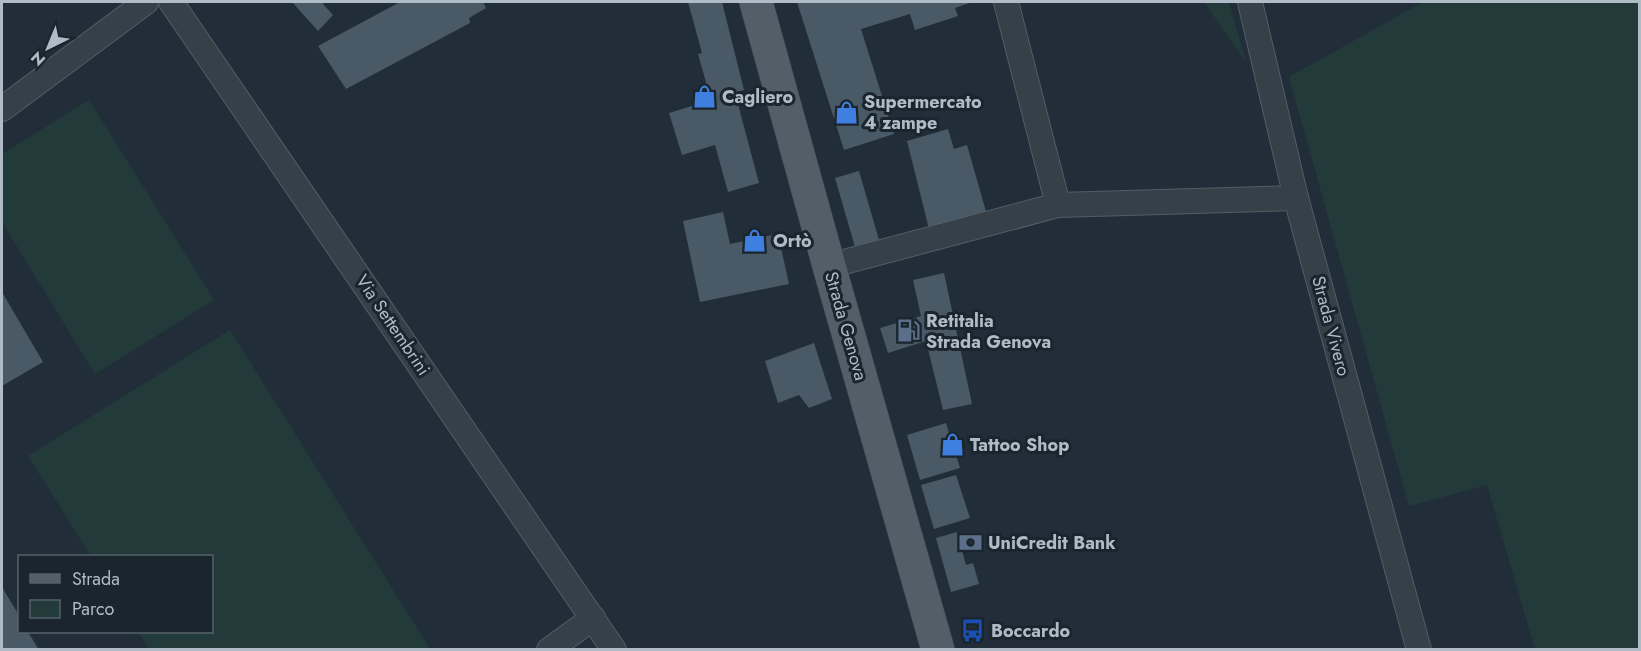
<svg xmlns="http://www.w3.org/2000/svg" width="1641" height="651" font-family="Jost,sans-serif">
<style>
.green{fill:#233a3a}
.building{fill:#495965}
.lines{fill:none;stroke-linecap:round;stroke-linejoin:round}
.minor-casing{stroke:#525e67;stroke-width:26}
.primary-casing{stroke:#3e4953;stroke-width:34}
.minor{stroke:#354049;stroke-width:24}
.primary{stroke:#525f69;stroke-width:33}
.labels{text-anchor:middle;stroke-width:6;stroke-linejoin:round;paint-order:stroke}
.poi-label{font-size:18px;font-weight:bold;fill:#afbbc6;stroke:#1a252e;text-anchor:start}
.street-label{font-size:18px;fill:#afbbc6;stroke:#1a252e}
</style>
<rect width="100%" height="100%" fill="#212e39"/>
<g class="green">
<polygon points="1204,2 1229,2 1246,62"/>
<polygon points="1423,2 1639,2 1639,649 1535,649 1487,485 1409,506 1289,77"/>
<polygon points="89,100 214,300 95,374 2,222 2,154"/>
<polygon points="230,330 430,649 149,649 138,632 212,632 212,556 91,556 28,456"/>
</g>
<g class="building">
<polygon points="292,2 325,2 323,4 333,15 318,31"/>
<polygon points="400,2 483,2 486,8 469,18 470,23 346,89 318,46"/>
<polygon points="688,2 722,2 744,90 735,93 759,183 728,192 715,145 682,155 669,113 711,100 698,54 702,53"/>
<polygon points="797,2 972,2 955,8 958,16 915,30 910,14 861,29 894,134 844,150"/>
<polygon points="948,129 954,149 967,145 987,215 929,229 907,141"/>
<polygon points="859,171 879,240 855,247 835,178"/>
<polygon points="723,212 730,244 778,234 789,284 700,302 683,221"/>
<polygon points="944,273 972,404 943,410 926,341 888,353 880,328 921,316 913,280"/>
<polygon points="2,292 43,362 2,386"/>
<polygon points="814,343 832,399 809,408 799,395 778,403 765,361"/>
<polygon points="946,423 960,468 920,480 907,435"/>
<polygon points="956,475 970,518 934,529 921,485"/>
<polygon points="957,532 966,565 973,563 979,584 951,592 936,538"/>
<polygon points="2,587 20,617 20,632 28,632 39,650 2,650"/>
</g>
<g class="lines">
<defs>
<g id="minor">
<polyline points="171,2 614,650"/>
<polyline points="1006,2 1058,205"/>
<polyline points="1250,2 1296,198 1419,650"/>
<polyline points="2,109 146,2"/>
<polyline points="829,266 1058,205 1296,198"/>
<polyline points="549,650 593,618"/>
</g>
<polyline id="primary" points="756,2 829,266 938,650"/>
</defs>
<use href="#minor" class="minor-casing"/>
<use href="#primary" class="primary-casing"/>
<use href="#minor" class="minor"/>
<use href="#primary" class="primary"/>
</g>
<defs>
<symbol id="shop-bare" viewBox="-9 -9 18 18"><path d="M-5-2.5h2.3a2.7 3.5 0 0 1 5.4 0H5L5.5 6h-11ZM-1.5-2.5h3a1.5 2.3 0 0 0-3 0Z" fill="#3f7fe0" stroke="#1a252e" stroke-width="2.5" paint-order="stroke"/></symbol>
<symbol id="fuel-bare" viewBox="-9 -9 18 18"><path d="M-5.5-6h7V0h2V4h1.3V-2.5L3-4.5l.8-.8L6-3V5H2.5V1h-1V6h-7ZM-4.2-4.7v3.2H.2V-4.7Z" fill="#5c6f8a" stroke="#1a252e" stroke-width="2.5" paint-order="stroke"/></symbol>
<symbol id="bank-bare" viewBox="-9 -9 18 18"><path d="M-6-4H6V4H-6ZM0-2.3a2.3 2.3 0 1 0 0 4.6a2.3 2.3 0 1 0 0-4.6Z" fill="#5c6f8a" stroke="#1a252e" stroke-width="2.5" paint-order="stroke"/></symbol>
<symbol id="bus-bare" viewBox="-9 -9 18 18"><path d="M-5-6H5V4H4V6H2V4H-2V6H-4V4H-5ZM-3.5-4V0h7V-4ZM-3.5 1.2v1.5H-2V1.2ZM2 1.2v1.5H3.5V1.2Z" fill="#1a4fb4" stroke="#1a252e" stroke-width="2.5" paint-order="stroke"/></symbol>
</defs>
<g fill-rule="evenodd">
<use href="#shop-bare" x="688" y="80" width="33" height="33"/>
<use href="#shop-bare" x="830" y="96" width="33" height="33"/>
<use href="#shop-bare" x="738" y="224" width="33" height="33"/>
<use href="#fuel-bare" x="892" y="314" width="33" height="33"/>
<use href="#shop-bare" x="936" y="428" width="33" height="33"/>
<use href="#bank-bare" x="954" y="526" width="33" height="33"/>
<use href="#bus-bare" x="956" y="614" width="33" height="33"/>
</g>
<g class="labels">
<g class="poi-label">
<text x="722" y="103">Cagliero</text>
<text x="864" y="108">Supermercato<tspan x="864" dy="21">4 zampe</tspan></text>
<text x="773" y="247">Ortò</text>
<text x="926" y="327">Retitalia<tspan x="926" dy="21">Strada Genova</tspan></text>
<text x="970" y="451">Tattoo Shop</text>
<text x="988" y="549">UniCredit Bank</text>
<text x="991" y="637">Boccardo</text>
</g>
<g class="street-label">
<text transform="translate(393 325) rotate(56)" y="6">Via Settembrini</text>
<text transform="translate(846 326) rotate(74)" y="6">Strada Genova</text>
<text transform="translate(1331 326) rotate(75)" y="6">Strada Vivero</text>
</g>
</g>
<rect width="1641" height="651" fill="none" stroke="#afbbc6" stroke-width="6"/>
<rect x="18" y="555" width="195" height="78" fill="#1a252e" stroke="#56616b" stroke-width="1.5"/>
<rect x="30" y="574" width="30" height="9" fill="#525f69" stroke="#56616b" stroke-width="1.5"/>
<text x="72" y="585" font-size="18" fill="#afbbc6">Strada</text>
<rect x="30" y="600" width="30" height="18" fill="#233a3a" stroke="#56616b" stroke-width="1.5"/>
<text x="72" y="615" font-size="18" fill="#afbbc6">Parco</text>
<g transform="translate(48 48) rotate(223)" stroke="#1a252e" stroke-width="4.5" paint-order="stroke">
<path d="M0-4.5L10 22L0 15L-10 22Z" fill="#afbbc6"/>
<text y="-9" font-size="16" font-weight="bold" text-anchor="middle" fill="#afbbc6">N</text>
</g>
</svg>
